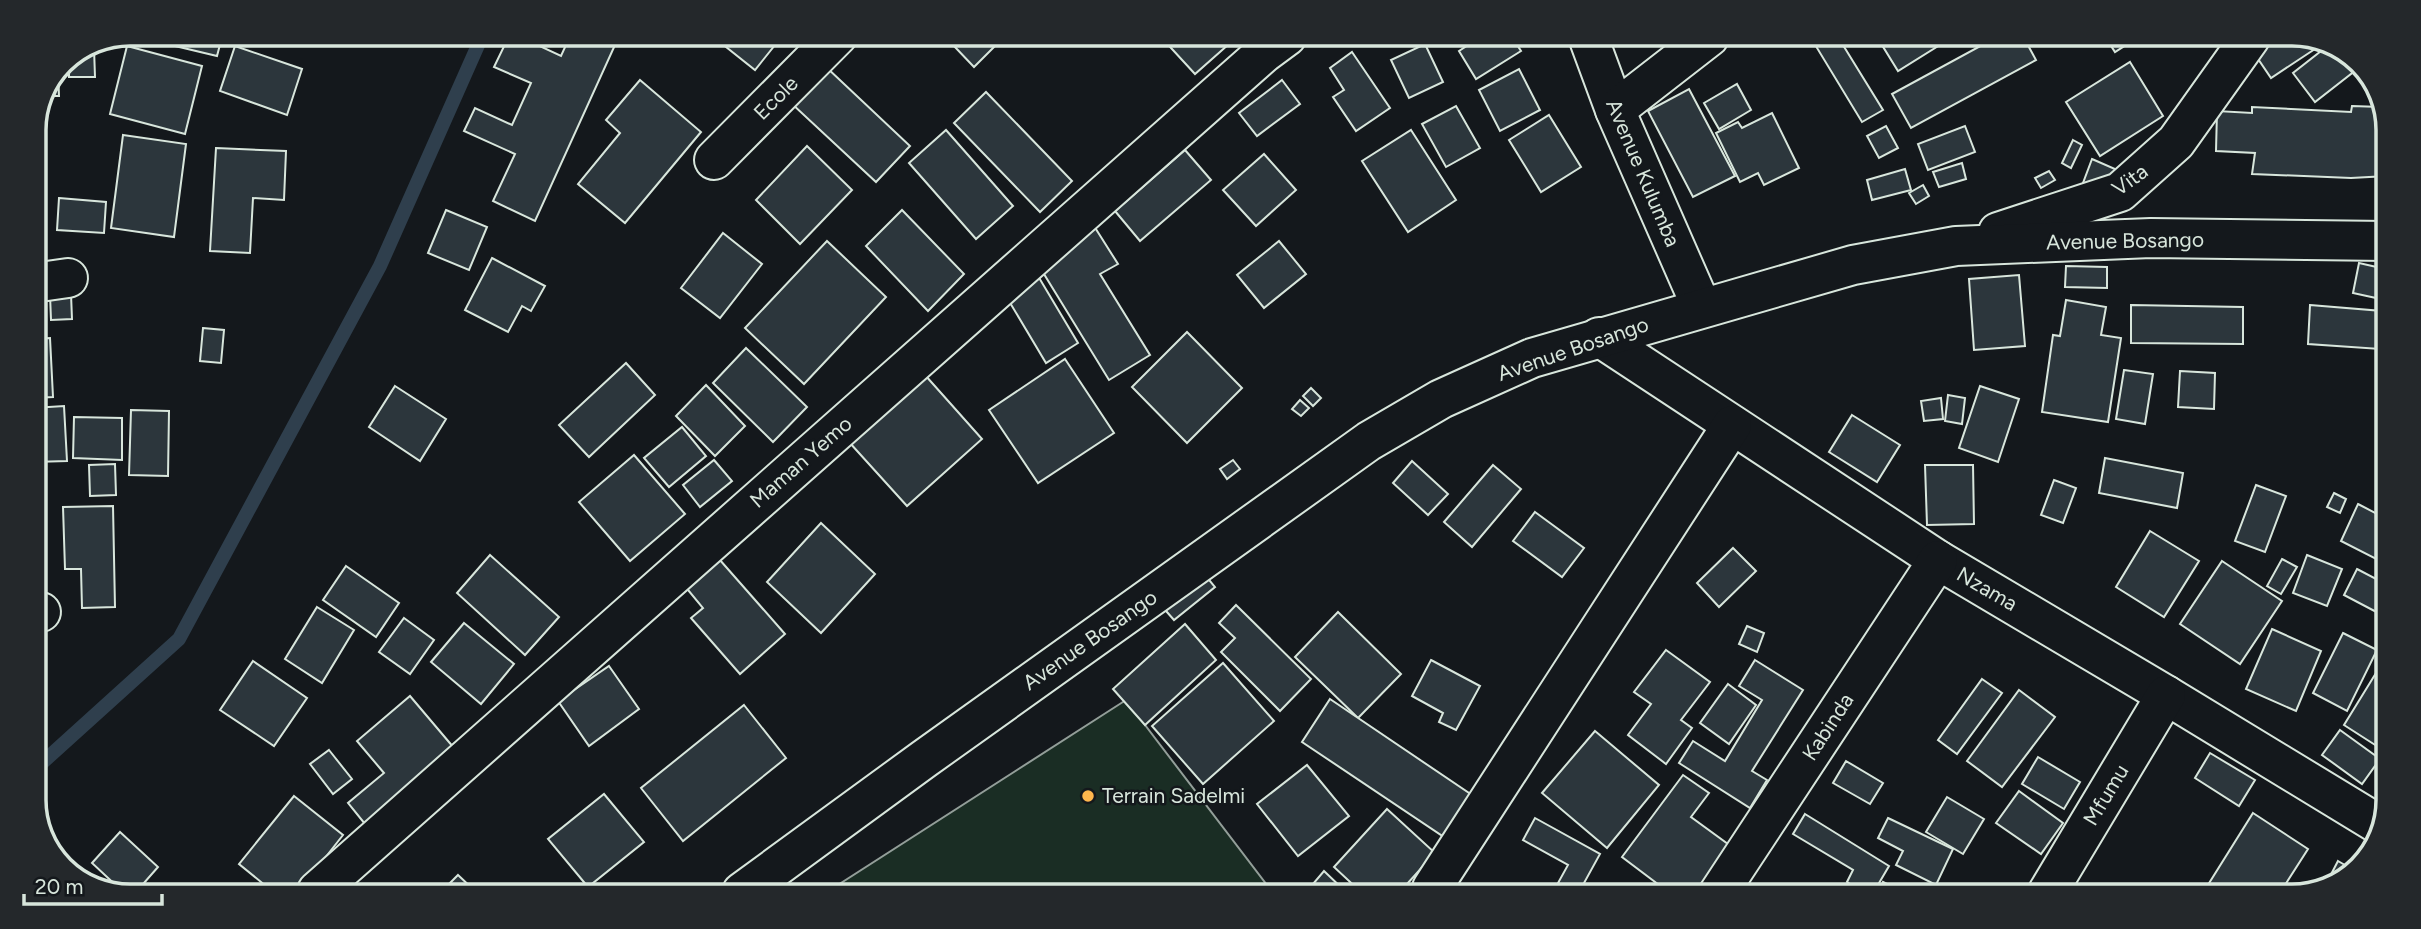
<svg xmlns="http://www.w3.org/2000/svg" width="2421" height="929" font-family="Figtree,sans-serif">
<style>
.green{fill:#1a2d24;stroke:#939e99;stroke-width:2}
.lines{fill:none;stroke-linecap:round;stroke-linejoin:round}
.stream{stroke:#2f3f4d;stroke-width:14}
.building{fill:#2c363c;stroke:#d8e6dc;stroke-width:2}
.minor-casing{stroke:#d8e6dc;stroke-width:42}
.minor{stroke:#14181c;stroke-width:38}
.poi-dot{fill:#ffb74d;stroke:#14181c;stroke-width:2.5}
.labels{text-anchor:middle;stroke-width:5;stroke-linejoin:round;paint-order:stroke}
.street-label{font-size:21px;fill:#d8e6dc;stroke:#14181c}
.poi-label{font-size:21px;fill:#d8e6dc;stroke:#14181c;text-anchor:start}
.rim{fill:none;stroke:#d8e6dc;stroke-width:3.5}
</style>
<rect width="100%" height="100%" fill="#14181c"/>
<polygon class="green" points="1126,700 1273,893 827,892"/>
<g class="lines">
<polyline class="stream" points="33,771 179,639 380,266 483,34"/>
</g>
<g class="building">
<polygon points="156,33 223,33 217,56 154,41"/>
<polygon points="510,34 514,34 561,56 571,34 620,34 535,221 493,201 515,154 464,131 475,108 512,125 531,83 494,67"/>
<polygon points="711,35 783,35 755,70"/>
<polygon points="963,35 1006,35 974,67 953,45"/>
<polygon points="1160,36 1238,36 1195,74"/>
<polygon points="1482,36 1512,37 1521,51 1476,79 1459,51"/>
<polygon points="1825,37 1838,37 1883,110 1862,122 1814,43"/>
<polygon points="1877,37 1951,38 1898,71"/>
<polygon points="1995,38 2024,38 2036,60 1911,128 1892,94"/>
<polygon points="2106,38 2137,38 2115,52"/>
<polygon points="2263,38 2323,38 2327,41 2271,78 2250,47"/>
<polygon points="1425,44 1443,82 1409,98 1391,60"/>
<polygon points="2330,44 2343,53 2356,70 2315,102 2293,73"/>
<polygon points="127,46 202,66 185,134 110,114"/>
<polygon points="235,46 302,69 287,115 220,91"/>
<polygon points="94,48 95,77 69,77 69,58"/>
<polygon points="1352,52 1390,108 1356,131 1333,97 1344,90 1330,68"/>
<polygon points="2130,62 2163,116 2100,156 2066,102"/>
<polygon points="825,66 910,146 876,182 791,103"/>
<polygon points="58,69 59,96 46,96"/>
<polygon points="1519,69 1540,110 1500,131 1479,90"/>
<polygon points="640,80 701,132 625,223 578,184 620,133 606,120"/>
<polygon points="1282,80 1300,104 1257,136 1239,113"/>
<polygon points="1737,84 1751,110 1719,129 1704,103"/>
<polygon points="1689,89 1735,176 1693,197 1648,111"/>
<polygon points="986,92 1072,181 1040,212 954,123"/>
<polygon points="1456,106 1480,148 1446,167 1422,124"/>
<polygon points="2352,106 2381,107 2388,123 2387,176 2351,178 2252,174 2255,153 2216,151 2217,111 2252,113 2252,107 2351,112"/>
<polygon points="1772,113 1799,168 1764,185 1758,173 1740,182 1716,133 1738,122 1742,128"/>
<polygon points="1549,115 1581,167 1541,192 1509,140"/>
<polygon points="1886,126 1898,148 1879,158 1867,136"/>
<polygon points="1965,126 1975,152 1928,170 1918,144"/>
<polygon points="946,130 1013,206 976,239 909,163"/>
<polygon points="1411,130 1456,200 1408,232 1362,161"/>
<polygon points="123,135 186,144 174,237 111,228"/>
<polygon points="2073,140 2082,145 2071,168 2062,163"/>
<polygon points="807,146 852,190 800,244 756,200"/>
<polygon points="216,148 286,151 284,200 253,198 250,253 210,251"/>
<polygon points="1185,150 1211,180 1140,241 1115,211"/>
<polygon points="1264,154 1296,190 1256,226 1223,190"/>
<polygon points="2092,159 2115,169 2106,193 2083,183"/>
<polygon points="1962,163 1966,179 1939,187 1933,172"/>
<polygon points="1905,169 1911,190 1872,200 1867,180"/>
<polygon points="2049,171 2055,180 2041,188 2035,178"/>
<polygon points="1923,185 1929,196 1916,204 1909,193"/>
<polygon points="59,198 106,202 104,233 57,230"/>
<polygon points="446,210 487,227 469,270 428,253"/>
<polygon points="902,210 964,274 928,311 866,246"/>
<polygon points="1094,226 1118,264 1100,274 1150,355 1109,380 1036,261"/>
<polygon points="723,233 762,264 720,318 681,288"/>
<polygon points="827,241 886,297 804,384 745,328"/>
<polygon points="1279,241 1306,274 1264,308 1237,275"/>
<polygon points="492,258 545,286 531,311 522,306 508,332 465,310"/>
<polygon points="2359,263 2381,268 2376,298 2353,293"/>
<polygon points="2066,266 2107,267 2107,288 2065,287"/>
<polygon points="2019,275 2025,346 1974,350 1969,279"/>
<polygon points="1038,276 1078,343 1046,363 1006,296"/>
<polygon points="71,294 72,319 51,320 50,295"/>
<polygon points="2066,300 2106,307 2101,335 2121,338 2108,422 2042,412 2053,335 2060,336"/>
<polygon points="2131,305 2243,307 2243,344 2131,343"/>
<polygon points="2310,305 2382,311 2380,349 2308,344"/>
<polygon points="203,328 224,330 221,363 200,361"/>
<polygon points="1187,332 1242,388 1187,443 1132,387"/>
<polygon points="50,338 53,397 33,398 33,339"/>
<polygon points="746,348 807,407 773,442 713,383"/>
<polygon points="1065,359 1114,433 1038,483 989,410"/>
<polygon points="626,363 655,395 589,457 559,425"/>
<polygon points="2124,370 2153,374 2145,424 2116,419"/>
<polygon points="2180,371 2215,373 2214,409 2178,407"/>
<polygon points="925,375 982,439 907,506 849,442"/>
<polygon points="706,385 745,426 715,456 676,416"/>
<polygon points="395,386 446,419 420,461 369,427"/>
<polygon points="1980,386 2019,399 1998,462 1959,448"/>
<polygon points="1311,388 1321,398 1313,406 1303,396"/>
<polygon points="1948,395 1965,398 1962,424 1945,421"/>
<polygon points="1941,398 1943,419 1924,421 1921,401"/>
<polygon points="1300,400 1309,408 1301,416 1292,409"/>
<polygon points="64,406 67,461 33,462 33,408"/>
<polygon points="131,410 169,411 168,476 129,475"/>
<polygon points="1852,415 1900,445 1877,482 1829,452"/>
<polygon points="74,417 122,418 122,460 73,458"/>
<polygon points="682,427 706,456 669,487 644,458"/>
<polygon points="634,455 685,514 630,561 579,502"/>
<polygon points="2105,458 2183,473 2177,508 2099,493"/>
<polygon points="714,460 732,481 700,507 683,485"/>
<polygon points="1233,460 1240,469 1227,479 1220,469"/>
<polygon points="1412,461 1448,494 1428,515 1393,483"/>
<polygon points="115,464 116,495 90,496 89,465"/>
<polygon points="1493,465 1521,489 1472,547 1444,522"/>
<polygon points="1925,465 1973,465 1974,524 1927,525"/>
<polygon points="2054,480 2076,488 2063,523 2041,515"/>
<polygon points="2256,485 2286,496 2265,552 2235,541"/>
<polygon points="33,486 45,487 44,579 33,579"/>
<polygon points="2334,493 2346,499 2340,513 2327,507"/>
<polygon points="2358,504 2385,518 2384,563 2341,541"/>
<polygon points="113,506 115,607 82,608 81,569 65,569 63,507"/>
<polygon points="1535,512 1584,548 1562,577 1513,541"/>
<polygon points="821,523 875,574 821,633 767,582"/>
<polygon points="2150,531 2199,561 2164,617 2116,587"/>
<polygon points="1733,548 1756,571 1719,607 1697,583"/>
<polygon points="712,551 785,634 740,674 691,618 703,608 679,579"/>
<polygon points="490,555 559,617 525,655 457,593"/>
<polygon points="2307,555 2342,569 2327,606 2293,593"/>
<polygon points="2282,559 2297,567 2281,594 2267,586"/>
<polygon points="2222,561 2282,601 2240,664 2180,624"/>
<polygon points="346,566 399,603 376,637 323,600"/>
<polygon points="1200,569 1215,587 1174,620 1159,603"/>
<polygon points="2357,569 2384,583 2384,616 2344,595"/>
<polygon points="1236,605 1311,679 1280,711 1221,652 1235,638 1219,623"/>
<polygon points="317,607 354,630 322,683 285,659"/>
<polygon points="1338,612 1401,674 1358,718 1295,657"/>
<polygon points="404,618 434,640 410,674 379,652"/>
<polygon points="464,623 514,664 481,704 431,662"/>
<polygon points="1185,624 1216,660 1145,725 1113,689"/>
<polygon points="1747,626 1764,633 1757,652 1739,644"/>
<polygon points="2272,629 2321,651 2296,711 2246,689"/>
<polygon points="2343,633 2377,650 2347,711 2313,693"/>
<polygon points="1666,650 1710,682 1681,720 1692,728 1666,764 1628,735 1651,704 1634,692"/>
<polygon points="1431,660 1480,686 1456,730 1439,722 1443,713 1412,696"/>
<polygon points="1755,660 1803,690 1752,771 1767,780 1750,808 1679,763 1693,741 1725,761 1762,700 1739,686"/>
<polygon points="2384,660 2383,750 2344,725"/>
<polygon points="253,661 307,698 274,746 220,710"/>
<polygon points="1223,663 1274,721 1203,784 1152,726"/>
<polygon points="609,666 639,709 589,746 558,701"/>
<polygon points="1982,679 2002,693 1957,754 1938,740"/>
<polygon points="1728,684 1756,705 1729,744 1700,723"/>
<polygon points="2019,690 2055,717 2002,787 1967,761"/>
<polygon points="410,696 454,748 365,824 348,803 384,773 357,741"/>
<polygon points="1330,699 1472,795 1444,837 1302,742"/>
<polygon points="744,705 786,758 683,841 641,788"/>
<polygon points="2340,730 2380,759 2362,784 2322,755"/>
<polygon points="1595,731 1659,785 1607,848 1542,793"/>
<polygon points="329,750 352,779 333,794 310,764"/>
<polygon points="2210,753 2255,780 2239,806 2195,778"/>
<polygon points="2038,757 2080,782 2064,809 2022,784"/>
<polygon points="1846,761 1883,783 1870,804 1833,783"/>
<polygon points="1307,765 1349,816 1298,856 1257,804"/>
<polygon points="1683,775 1709,793 1691,817 1732,847 1697,894 1671,894 1622,857"/>
<polygon points="2019,791 2063,823 2041,854 1996,823"/>
<polygon points="604,794 644,842 588,887 548,839"/>
<polygon points="294,796 343,835 299,891 272,891 239,864"/>
<polygon points="1947,797 1984,819 1963,854 1926,832"/>
<polygon points="1387,809 1435,853 1398,894 1363,894 1334,867"/>
<polygon points="2253,813 2308,849 2278,896 2201,896"/>
<polygon points="1805,814 1889,866 1872,895 1868,895 1847,882 1853,870 1793,834"/>
<polygon points="1535,818 1600,854 1578,894 1558,883 1568,865 1523,840"/>
<polygon points="1888,818 1953,849 1936,885 1896,865 1903,851 1878,838"/>
<polygon points="120,832 158,867 137,891 122,891 92,863"/>
<polygon points="2338,861 2350,868 2343,880 2325,886"/>
<polygon points="1324,871 1346,892 1345,893 1310,893 1307,891"/>
<polygon points="458,875 475,891 442,891"/>
<polygon points="1883,882 1897,889 1895,895 1878,895"/>
</g>
<g class="lines">
<defs>
<g id="minor">
<polyline points="1588,37 1615,110 1702,308"/>
<polyline points="1615,110 1709,37"/>
<polyline points="714,160 838,35"/>
<polyline points="1998,232 2120,192 2176,142 2250,38"/>
<polyline points="33,283 68,278"/>
<polyline points="1599,337 1938,560 2166,695 2383,827"/>
<polyline points="33,614 41,612"/>
<polyline points="1432,888 1732,425"/>
<polyline points="317,891 1264,53 1287,36"/>
<polyline points="742,892 924,759 1369,441 1441,399 1532,358 1853,265 1956,246 2151,238 2387,241"/>
<polyline points="1718,894 1938,560"/>
<polyline points="2046,895 2166,695"/>
</g>
</defs>
<use href="#minor" class="minor-casing"/>
<use href="#minor" class="minor"/>
</g>
<circle class="poi-dot" cx="1088" cy="796" r="7"/>
<g class="labels">
<g class="street-label">
<text transform="translate(776 98) rotate(-45)" y="7">Ecole</text>
<text transform="translate(1643 173) rotate(67)" y="7">Avenue Kulumba</text>
<text transform="translate(2130 180) rotate(-36)" y="7">Vita</text>
<text transform="translate(2125 241) rotate(-1)" y="7">Avenue Bosango</text>
<text transform="translate(1573 349) rotate(-19)" y="7">Avenue Bosango</text>
<text transform="translate(801 462) rotate(-41)" y="7">Maman Yemo</text>
<text transform="translate(1987 589) rotate(30)" y="7">Nzama</text>
<text transform="translate(1090 640) rotate(-35)" y="7">Avenue Bosango</text>
<text transform="translate(1828 727) rotate(-57)" y="7">Kabinda</text>
<text transform="translate(2106 795) rotate(-59)" y="7">Mfumu</text>
</g>
<g class="poi-label">
<text x="1102" y="803">Terrain Sadelmi</text>
</g>
</g>
<path d="M0 0H2421V929H0ZM130 46H2292A84 84 0 0 1 2376 130V800A84 84 0 0 1 2292 884H130A84 84 0 0 1 46 800V130A84 84 0 0 1 130 46Z" fill="#24282b" fill-rule="evenodd"/>
<path class="rim" d="M130 46H2292A84 84 0 0 1 2376 130V800A84 84 0 0 1 2292 884H130A84 84 0 0 1 46 800V130A84 84 0 0 1 130 46Z"/>
<path d="M24 894v10h138v-10" fill="none" stroke="#d8e6dc" stroke-width="3.5"/>
<text x="35" y="894" font-size="21" fill="#d8e6dc" stroke="#14181c" stroke-width="5" paint-order="stroke">20 m</text>
</svg>
